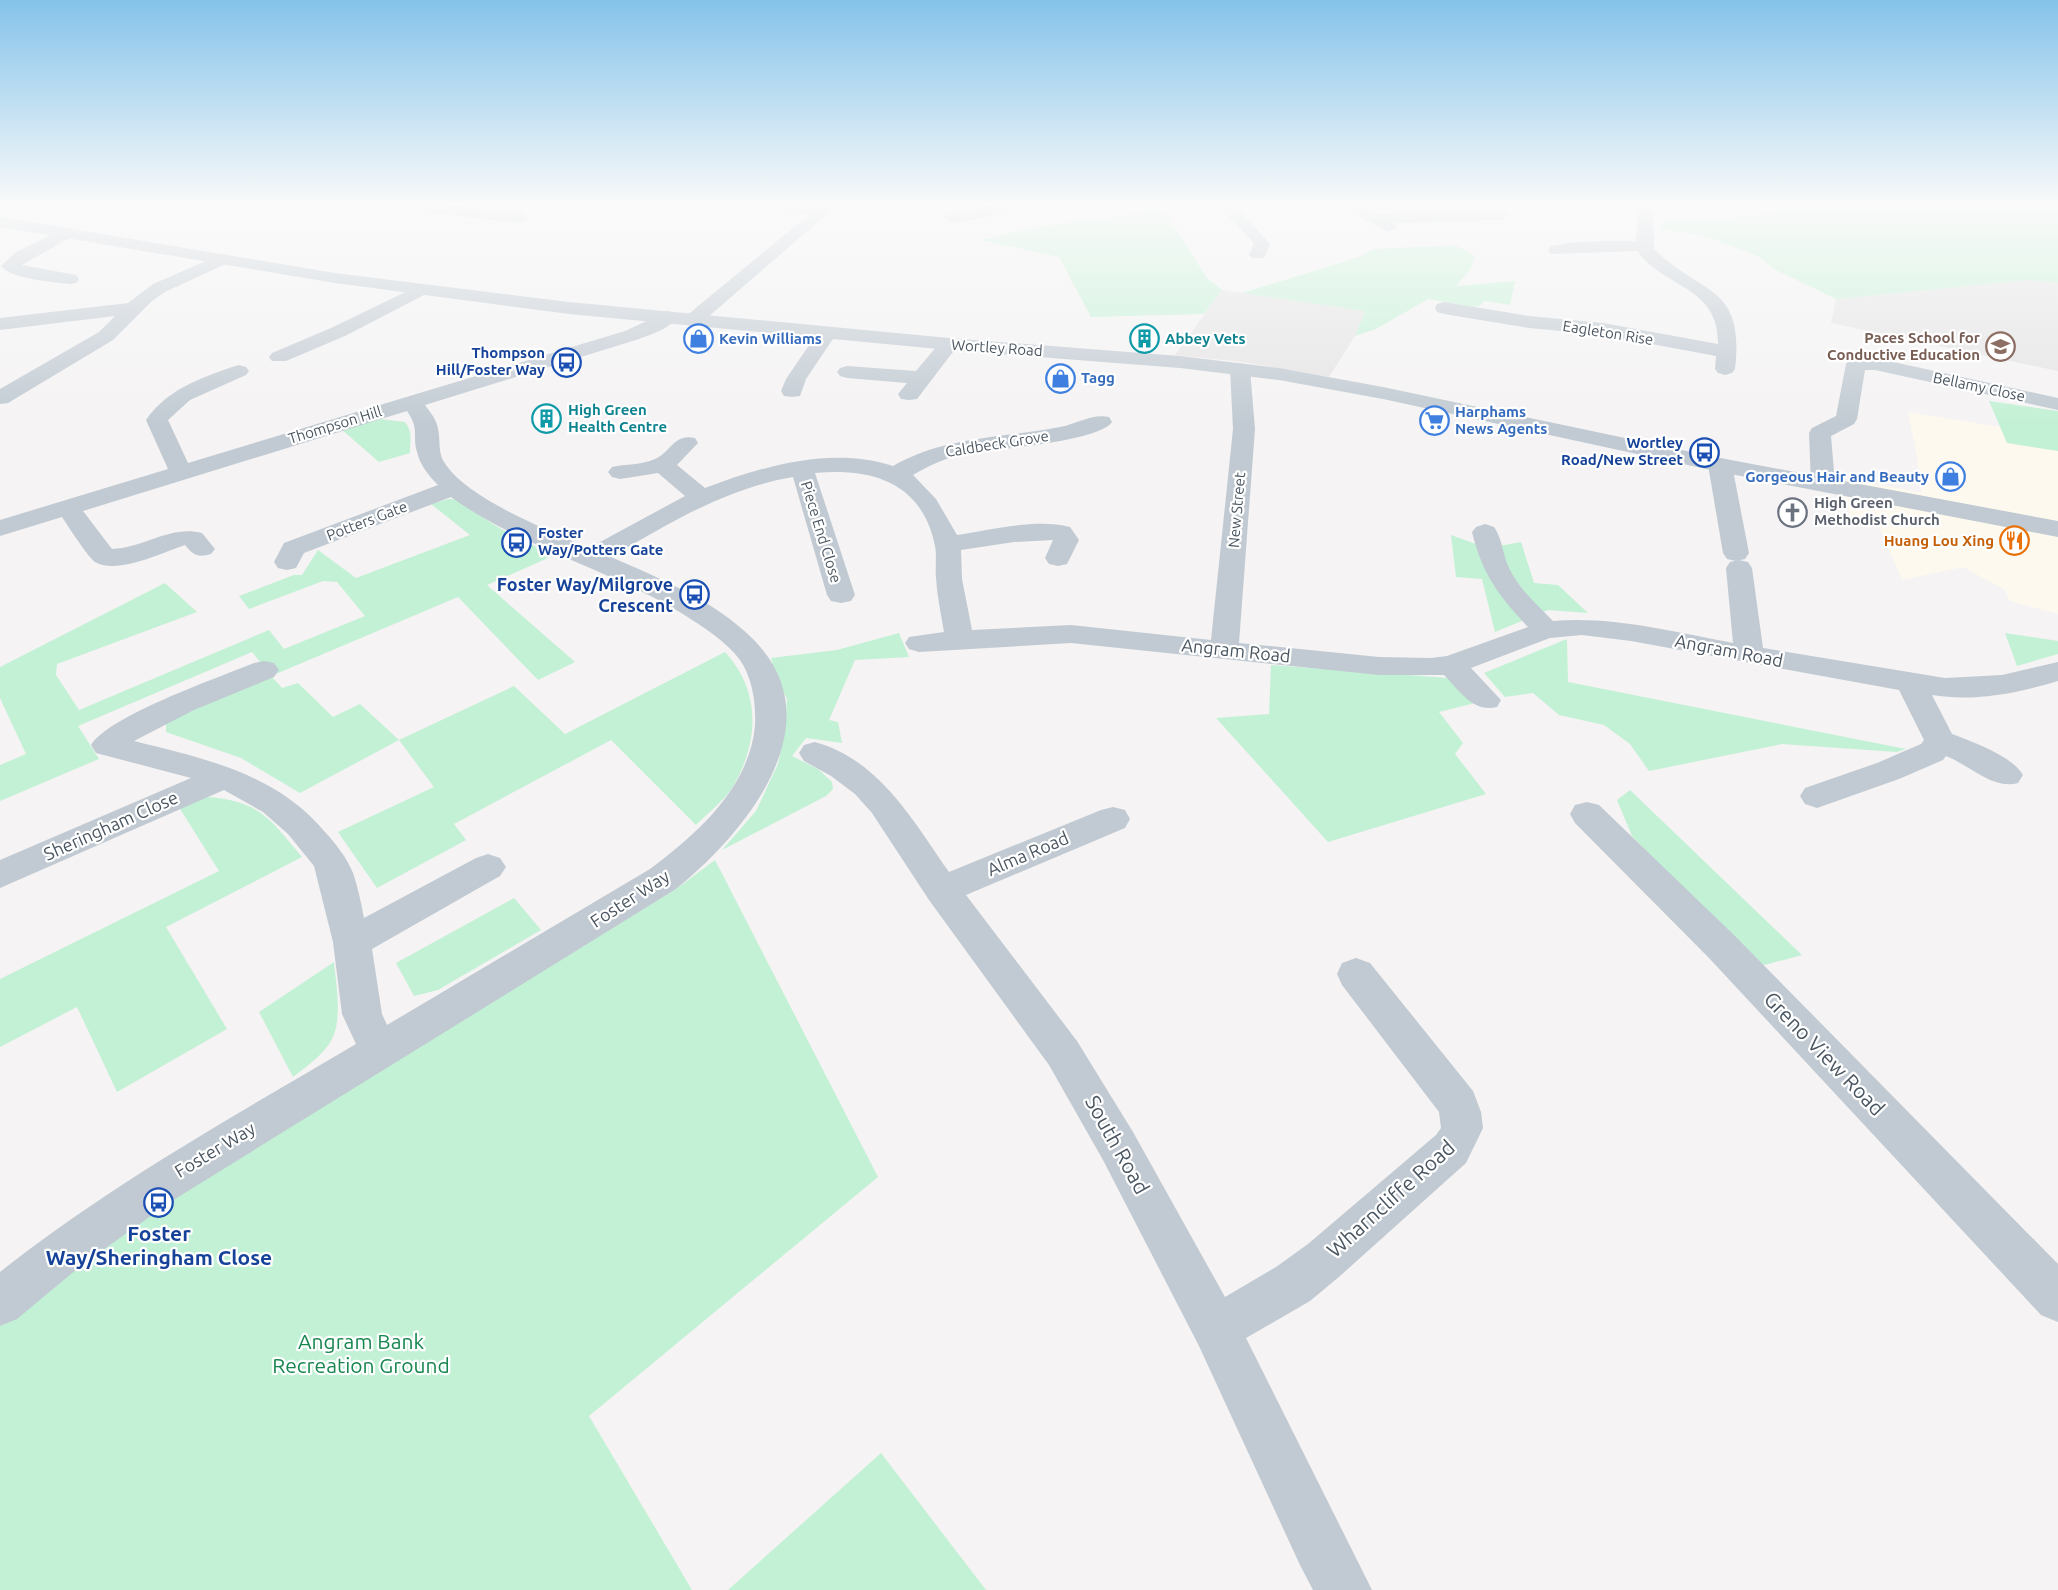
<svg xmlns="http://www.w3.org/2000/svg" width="2058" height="1590" font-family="Ubuntu,sans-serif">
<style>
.commercial{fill:#fdf9ef}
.education{fill:#e6e4e5}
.green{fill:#c3f1d5}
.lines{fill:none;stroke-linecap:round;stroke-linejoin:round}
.minor{fill:#c1cad2;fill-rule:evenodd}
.tertiary{fill:#c1cad2;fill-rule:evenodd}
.labels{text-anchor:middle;stroke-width:4.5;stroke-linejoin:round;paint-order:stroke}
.far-street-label{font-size:15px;fill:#4a5661;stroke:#fff}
.far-education-label{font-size:15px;font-weight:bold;fill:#785e54;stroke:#fff;text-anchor:end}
.far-shop-label{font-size:15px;font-weight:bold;fill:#366cbe;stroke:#fff;text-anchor:start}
.far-culture-label{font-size:15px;font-weight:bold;fill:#0d838f;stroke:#fff;text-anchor:start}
.far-transit-label{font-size:15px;font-weight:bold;fill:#164399;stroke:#fff;text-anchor:end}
.far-worship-label{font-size:15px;font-weight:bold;fill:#5b616d;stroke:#fff;text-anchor:start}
.far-food-label{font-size:15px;font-weight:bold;fill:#c56008;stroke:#fff;text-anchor:end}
.transit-label{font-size:18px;font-weight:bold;fill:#164399;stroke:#fff;text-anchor:end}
.street-label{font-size:18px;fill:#4a5661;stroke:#fff}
.near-street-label{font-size:21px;fill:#4a5661;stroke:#fff}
.near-transit-label{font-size:21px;font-weight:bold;fill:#164399;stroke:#fff}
.near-park-label{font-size:21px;fill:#17864f;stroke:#fff}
</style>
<rect width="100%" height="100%" fill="#f5f3f3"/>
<polygon class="commercial" points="1908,412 2000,427 2008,443 2058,451 2058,614 2010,601 2005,590 1963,567 1902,580 1879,526 1852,522 1843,491 1847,480 1921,492 1917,456"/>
<g class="education">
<polygon points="2029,280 2058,283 2058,371 1831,323 1836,299"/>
<polygon points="1222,290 1365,311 1355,336 1329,377 1243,362 1175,355"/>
</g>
<g class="green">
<path d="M1806,202H2058V283L2029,280L1836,299L1774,269L1758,256L1702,235L1659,229L1663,218C1710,218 1762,220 1806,202Z"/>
<polygon points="1163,209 1207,278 1222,290 1204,314 1091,317 1059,257 980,240 1037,227"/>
<polygon points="1455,245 1475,256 1470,270 1456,286 1515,281 1510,305 1484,301 1480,306 1473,307 1428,299 1376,329 1355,336 1365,311 1242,293 1359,257 1374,249"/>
<polygon points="1989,401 2058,411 2058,451 2007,443"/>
<path d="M380,419L405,422C413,432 410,441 410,453L379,462L341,429Z"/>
<path d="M449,499H456C489,522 517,542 557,554L487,585L575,662L538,680L458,597L271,676L282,688L298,683L333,717L360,704L399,740L514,686L565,734L725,652C761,691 759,740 734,785C725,800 708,813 696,825L611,740L454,824L466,840L377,888L338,832L434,787L399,740L300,793L241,758L166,732V722L271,675L252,652L78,726L99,759L0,801V765L26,754L0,698V667L165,583L197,612L57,664L56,675L79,710L269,630L284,649L365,616L337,582L323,581L249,609L239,596L294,575H302L318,550L356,578L470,535L431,504Z"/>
<polygon points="1451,535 1476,544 1499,546 1521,542 1534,583 1558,585 1588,613 1548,610 1495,632 1482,579 1456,577"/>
<polygon points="899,633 909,657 855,660 829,720 838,722 842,743 806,738 792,756 818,769 832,782 833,789 826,796 722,850 756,811 778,764 785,728 787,699 776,676 771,658 837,650"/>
<polygon points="2005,633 2058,641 2058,654 2017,666"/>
<polygon points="1567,639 1568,682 1906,749 1897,752 1782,744 1649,771 1630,744 1604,725 1559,715 1533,693 1505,697 1484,673"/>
<polygon points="1271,665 1449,678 1475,703 1439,712 1463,743 1455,754 1486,794 1328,842 1216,718 1269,714"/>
<polygon points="1630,790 1802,955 1757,967 1632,836 1617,800"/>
<path d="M206,797C259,800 270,819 302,857L166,927L227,1029L117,1092L77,1007L0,1047V979L219,871L177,804Z"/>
<polygon points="715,860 878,1177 589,1416 692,1590 0,1590 0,1326 102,1248 178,1194 676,889"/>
<polygon points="514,898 541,930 438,990 414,996 396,963"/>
<path d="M334,962C336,983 342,1017 333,1037C325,1054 307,1066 293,1077L259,1012Z"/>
<polygon points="881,1453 986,1590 728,1590"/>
</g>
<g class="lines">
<g class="minor">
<polygon points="0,202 11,202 9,205 0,208"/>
<polygon points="367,202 418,202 522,213 530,218 522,223 375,207"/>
<polygon points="724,202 786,202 820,205 824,202 841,202 700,324 686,324 683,320 686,316 810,214 732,207"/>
<polygon points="1006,202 1030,202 1028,205 994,216 952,223 944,218 946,215"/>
<polygon points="1214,202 1231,202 1270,244 1264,258 1252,258 1249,254 1254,244 1252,241"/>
<polygon points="1337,202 1354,202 1377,214 1439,210 1502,210 1510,215 1502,220 1394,223 1397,227 1389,232 1338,206"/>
<path d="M1635,202H1651L1653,207L1654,249C1702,296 1745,284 1735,369L1732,373L1725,375L1718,373L1715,369L1716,356L1603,335L1529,328L1444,314L1437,312L1435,308L1437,304L1444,302L1529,316L1603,323L1718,344C1719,286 1665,289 1637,251L1551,254L1548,250L1551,246C1578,240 1608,241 1636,241L1638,213Z"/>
<path d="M65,228L71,229L73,233L71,237L22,265L76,275L79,279L76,283L70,284C53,282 11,279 1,266L16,252Z"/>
<polygon points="222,254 228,255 231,259 228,263 165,292 152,301 113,340 8,403 0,404 0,389 99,332 115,316 0,330 0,318 128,303 153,284"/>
<polygon points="420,285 426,286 429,290 426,294 345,336 286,361 272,361 269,357 272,353 331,328"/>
<path d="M668,311L675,313L678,317C669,329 652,334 639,339L425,405C430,412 437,420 438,429C441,442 437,453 446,465C470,500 550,531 589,548L685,496L658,473L620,479L612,477L608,472L612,467C625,464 642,465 655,459C671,452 674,433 695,438L698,443L677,465L705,488C763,466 832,446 893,466C944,436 1003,438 1060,427C1076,424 1093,413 1109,417L1112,422C1097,443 989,449 960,455C943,459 928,466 913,475L936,499L957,535C990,530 1037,518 1070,527L1079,540L1067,564L1058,566L1049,564L1045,558L1053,540L1014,542L961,550L962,579L972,630L1071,625L1211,640L1233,429L1230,369L1233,365L1240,363L1247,365L1250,369L1255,429L1239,643L1379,657L1431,658L1447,656L1528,627C1499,596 1482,574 1472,532L1476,527L1485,524L1494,527C1502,538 1503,554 1508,566C1518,588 1536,604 1553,621C1614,616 1674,632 1733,643L1726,568L1730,562L1739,560L1748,562L1752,568L1763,648L1945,678L2002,675L2058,662V681C2018,693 1974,702 1932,695L1952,734C1973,742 2012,756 2023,775L2018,783C1993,790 1969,765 1946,756L1943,760L1899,779L1817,808L1805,804L1800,796L1805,788L1877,763L1921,744L1924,740L1899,690L1631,641L1582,635L1550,638L1471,668L1501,700L1497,707C1473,713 1460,691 1444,675H1379L1071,643L919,652L909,649L905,643L909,637L944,632C941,614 937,596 936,578C935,567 937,556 935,546C922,482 872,468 815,473L855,595L851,601L841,603L831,601L827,595L793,477C726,488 668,524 611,557C659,578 715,601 753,639C837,723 745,833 676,889L175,1199L83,1264L17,1319L0,1326V1272C111,1184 234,1116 356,1044L342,1014L333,942L314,866L288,834L263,812L224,790L0,888V860L191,778L96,753L91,745C110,715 218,678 254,663L264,661L274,663L279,670L274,677L194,710L134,741C205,759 276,773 325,832C336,844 347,858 353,873C358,887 361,903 364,918L476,858L488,854L500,858L506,867L500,876L372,949L382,1014L387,1025L650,869C697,834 749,788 755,726C756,704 753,679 740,660C726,641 703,627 683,614C609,569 522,548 451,497L304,553L296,568L287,570L278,568L274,562L284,543L438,485C429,476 420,465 417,452C412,434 420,430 407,411L83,511L112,549C144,548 170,525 202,533L215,549L211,554C198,558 193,555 185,545C164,552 117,575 95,562C88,557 68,526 62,517L0,536V520L168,469L146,420C167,390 198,379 232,367L239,365L246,367L249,371L246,375L190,400L168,420L188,463L625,331Z"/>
<polygon points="827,327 834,329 837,333 806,379 800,396 792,397 784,396 781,391 786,379 820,329"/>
<polygon points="949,338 956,340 959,344 917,399 909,400 901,399 898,394 907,383 847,378 840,376 837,372 840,368 847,366 916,371 942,340"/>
<polygon points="1856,358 1875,358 2058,398 2058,410 1875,370 1865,370 1857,419 1854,424 1831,436 1835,484 1831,489 1823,491 1815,489 1811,484 1809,433 1812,428 1836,416 1846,364 1849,360"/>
<polygon points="1720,458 1728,460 1732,465 1749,553 1745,559 1736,561 1727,559 1723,553 1708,465 1712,460"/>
<path d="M815,742C880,760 913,821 949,872L1101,810L1113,807L1125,810L1130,819L1125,828L966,895L1077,1041L1133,1132L1225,1297L1276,1267L1308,1244L1436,1135L1441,1128L1439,1112L1342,985L1337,974L1342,963L1356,958L1370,963L1473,1091L1481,1112L1483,1128L1466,1163L1340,1276L1310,1301L1246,1338L1372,1590H1313L1300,1565L1199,1346L1103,1160L1049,1065L929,900L872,813L855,794L831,776L804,761L799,753L804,745Z"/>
<polygon points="1587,802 1599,805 1735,936 2058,1264 2058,1322 2041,1315 1709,958 1575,823 1570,814 1575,805"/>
</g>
<polygon class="tertiary" points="0,217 335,273 569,302 949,338 1180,356 1279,368 1383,387 1720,458 2058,521 2058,537 1720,472 1383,399 1279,380 1180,368 949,350 569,314 335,283 0,227"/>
</g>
<linearGradient id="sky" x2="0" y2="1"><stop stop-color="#85c3ea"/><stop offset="0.48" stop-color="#fafafa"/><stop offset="1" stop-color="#fafafa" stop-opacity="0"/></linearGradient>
<rect width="2058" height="425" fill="url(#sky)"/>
<defs>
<symbol id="shop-ring" viewBox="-11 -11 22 22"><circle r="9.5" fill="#fff" stroke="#3f7fe0" stroke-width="1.5"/><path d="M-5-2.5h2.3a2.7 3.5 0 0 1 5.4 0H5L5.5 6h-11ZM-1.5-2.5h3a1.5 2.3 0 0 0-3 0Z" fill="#3f7fe0"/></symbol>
<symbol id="building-ring" viewBox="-11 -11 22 22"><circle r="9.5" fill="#fff" stroke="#0f9aa8" stroke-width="1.5"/><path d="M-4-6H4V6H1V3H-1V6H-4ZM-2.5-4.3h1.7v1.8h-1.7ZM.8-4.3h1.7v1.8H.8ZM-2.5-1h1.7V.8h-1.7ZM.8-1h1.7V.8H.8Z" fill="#0f9aa8"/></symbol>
<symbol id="school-ring" viewBox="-11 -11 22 22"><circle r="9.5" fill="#fff" stroke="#8d6e63" stroke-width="1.5"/><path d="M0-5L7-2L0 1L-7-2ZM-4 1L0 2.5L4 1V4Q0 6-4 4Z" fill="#8d6e63"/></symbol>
<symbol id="bus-ring" viewBox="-11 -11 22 22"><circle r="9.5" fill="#fff" stroke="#1a4fb4" stroke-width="1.5"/><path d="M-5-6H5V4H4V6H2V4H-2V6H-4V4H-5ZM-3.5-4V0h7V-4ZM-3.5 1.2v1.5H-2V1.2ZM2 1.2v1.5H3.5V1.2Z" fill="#1a4fb4"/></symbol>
<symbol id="supermarket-ring" viewBox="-11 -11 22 22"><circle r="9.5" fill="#fff" stroke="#3f7fe0" stroke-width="1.5"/><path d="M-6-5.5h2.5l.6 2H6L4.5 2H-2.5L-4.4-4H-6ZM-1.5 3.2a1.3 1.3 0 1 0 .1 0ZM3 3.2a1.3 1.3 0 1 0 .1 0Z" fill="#3f7fe0"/></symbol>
<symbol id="church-ring" viewBox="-11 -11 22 22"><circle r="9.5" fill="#fff" stroke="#6b7280" stroke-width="1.5"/><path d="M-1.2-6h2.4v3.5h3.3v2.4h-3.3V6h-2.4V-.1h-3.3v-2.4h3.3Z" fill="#6b7280"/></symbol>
<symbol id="restaurant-ring" viewBox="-11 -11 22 22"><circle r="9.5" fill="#fff" stroke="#e8710a" stroke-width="1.5"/><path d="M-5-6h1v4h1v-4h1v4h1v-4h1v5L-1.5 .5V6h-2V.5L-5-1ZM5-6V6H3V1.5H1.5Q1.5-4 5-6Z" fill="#e8710a"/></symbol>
</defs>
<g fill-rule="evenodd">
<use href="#shop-ring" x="682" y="322" width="33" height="33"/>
<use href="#building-ring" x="1128" y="322" width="33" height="33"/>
<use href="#school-ring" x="1984" y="330" width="33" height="33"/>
<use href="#bus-ring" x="550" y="346" width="33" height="33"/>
<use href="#shop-ring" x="1044" y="362" width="33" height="33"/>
<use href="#building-ring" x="530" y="402" width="33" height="33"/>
<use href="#supermarket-ring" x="1418" y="404" width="33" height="33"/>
<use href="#bus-ring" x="1688" y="436" width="33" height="33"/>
<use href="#shop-ring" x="1934" y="460" width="33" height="33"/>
<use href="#church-ring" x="1776" y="496" width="33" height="33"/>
<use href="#restaurant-ring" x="1998" y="524" width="33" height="33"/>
<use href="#bus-ring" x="500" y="526" width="33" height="33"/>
<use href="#bus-ring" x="678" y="578" width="33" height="33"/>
<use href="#bus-ring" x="142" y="1186" width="33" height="33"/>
</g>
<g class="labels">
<g class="far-street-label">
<text transform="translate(1608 333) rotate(9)" y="5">Eagleton Rise</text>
<text transform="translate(997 348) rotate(4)" y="5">Wortley Road</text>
<text transform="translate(1979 387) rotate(12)" y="5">Bellamy Close</text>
<text transform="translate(335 425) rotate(-17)" y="5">Thompson Hill</text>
<text transform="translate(997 444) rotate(-9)" y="5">Caldbeck Grove</text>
<text transform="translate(1237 510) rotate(-85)" y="5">New Street</text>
<text transform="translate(367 521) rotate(-21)" y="5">Potters Gate</text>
<text transform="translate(821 532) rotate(73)" y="5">Piece End Close</text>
</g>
<g class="far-education-label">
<text x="1980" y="343">Paces School for<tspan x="1980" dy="17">Conductive Education</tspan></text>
</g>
<g class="far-shop-label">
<text x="719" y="344">Kevin Williams</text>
<text x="1081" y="383">Tagg</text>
<text x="1455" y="417">Harphams<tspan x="1455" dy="17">News Agents</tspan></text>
<text x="1929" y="482" text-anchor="end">Gorgeous Hair and Beauty</text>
</g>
<g class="far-culture-label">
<text x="1165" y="344">Abbey Vets</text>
<text x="568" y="415">High Green<tspan x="568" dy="17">Health Centre</tspan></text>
</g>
<g class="far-transit-label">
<text x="545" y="358">Thompson<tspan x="545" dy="17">Hill/Foster Way</tspan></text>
<text x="1683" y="448">Wortley<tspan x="1683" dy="17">Road/New Street</tspan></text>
<text x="538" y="538" text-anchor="start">Foster<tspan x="538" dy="17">Way/Potters Gate</tspan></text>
</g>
<g class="far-worship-label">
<text x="1814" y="508">High Green<tspan x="1814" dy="17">Methodist Church</tspan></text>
</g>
<g class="far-food-label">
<text x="1994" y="546">Huang Lou Xing</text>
</g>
<g class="transit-label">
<text x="673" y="591">Foster Way/Milgrove<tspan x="673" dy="21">Crescent</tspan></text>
</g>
<g class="street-label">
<text transform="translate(1236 651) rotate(6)" y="6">Angram Road</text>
<text transform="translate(1729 651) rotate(11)" y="6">Angram Road</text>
<text transform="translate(111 826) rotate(-24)" y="6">Sheringham Close</text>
<text transform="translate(1028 854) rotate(-23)" y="6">Alma Road</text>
<text transform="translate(630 899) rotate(-33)" y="6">Foster Way</text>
<text transform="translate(215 1150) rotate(-31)" y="6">Foster Way</text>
</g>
<g class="near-street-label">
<text transform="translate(1824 1054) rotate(46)" y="7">Greno View Road</text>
<text transform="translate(1117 1145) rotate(61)" y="7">South Road</text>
<text transform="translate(1391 1199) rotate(-42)" y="7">Wharncliffe Road</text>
</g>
<g class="near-transit-label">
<text x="159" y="1241">Foster<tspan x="159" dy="24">Way/Sheringham Close</tspan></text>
</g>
<g class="near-park-label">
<text x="361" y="1349">Angram Bank<tspan x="361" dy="24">Recreation Ground</tspan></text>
</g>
</g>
</svg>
